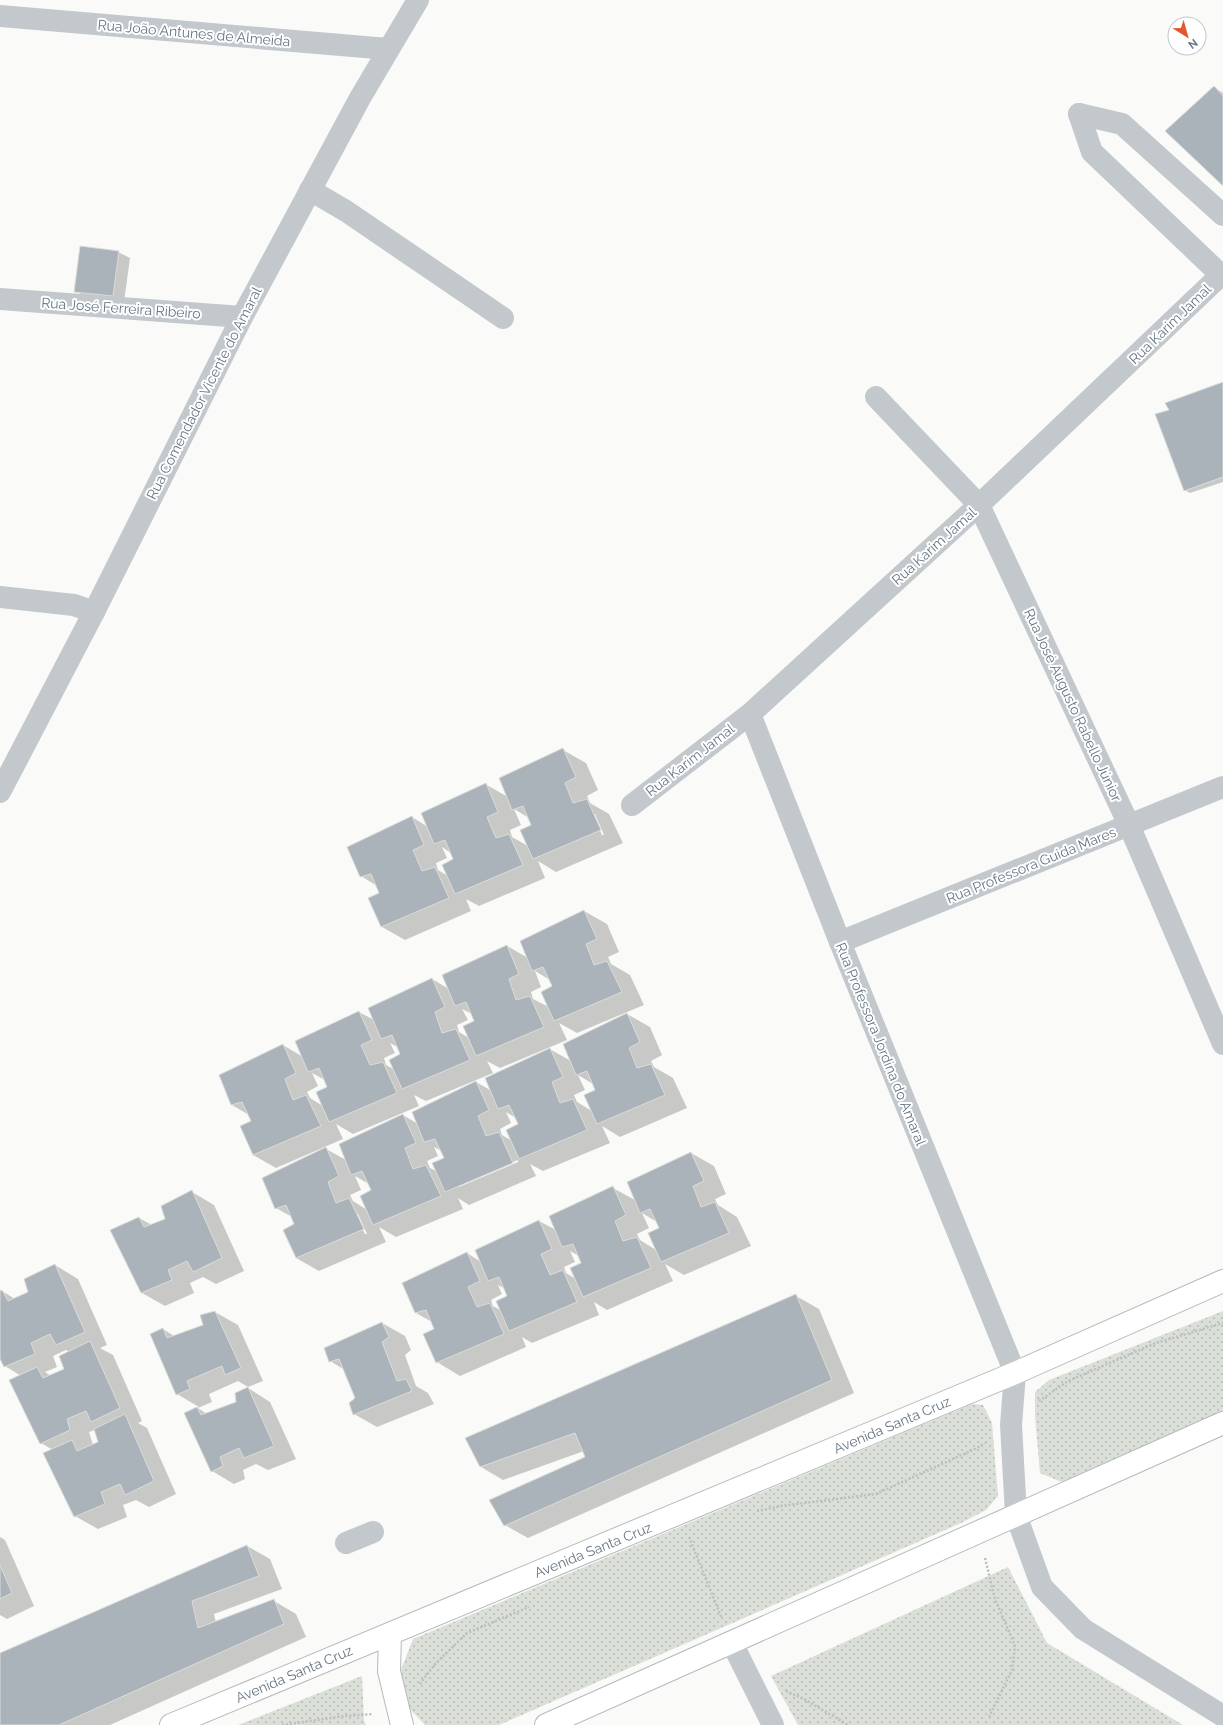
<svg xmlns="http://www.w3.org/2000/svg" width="1223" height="1725" font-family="Raleway,sans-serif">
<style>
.grass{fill:url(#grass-dots)}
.shadow{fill:#0003;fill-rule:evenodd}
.building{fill:#aab3b9;stroke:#dcdcda}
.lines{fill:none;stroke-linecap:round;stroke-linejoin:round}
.major-casing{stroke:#b5babe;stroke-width:24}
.path{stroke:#bbbfc2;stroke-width:2.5;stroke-dasharray:2 2;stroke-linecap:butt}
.minor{stroke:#c3c8cc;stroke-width:22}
.major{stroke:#fff;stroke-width:22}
.labels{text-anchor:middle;stroke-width:4;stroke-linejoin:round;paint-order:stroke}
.street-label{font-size:14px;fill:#657683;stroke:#fff}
</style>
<defs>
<pattern id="grass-dots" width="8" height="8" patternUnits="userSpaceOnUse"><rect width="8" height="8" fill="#dadfd7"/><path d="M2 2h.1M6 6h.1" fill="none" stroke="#b4b9b4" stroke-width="1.8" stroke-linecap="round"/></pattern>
</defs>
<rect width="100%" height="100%" fill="#fafaf8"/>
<g class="grass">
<polygon points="1223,1311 1223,1414 1062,1482 1040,1473 1035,1416 1035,1392 1049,1380"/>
<polygon points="972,1404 983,1405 992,1423 998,1496 986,1510 961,1523 499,1725 425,1725 409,1708 399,1675 413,1639"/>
<polygon points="1008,1567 1047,1643 1183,1725 798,1725 771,1676"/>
<polygon points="362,1676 364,1721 366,1725 238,1725"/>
</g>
<g class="shadow">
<polygon points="1214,87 1223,93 1223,185"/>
<polygon points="118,252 130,258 124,302 87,298 75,291"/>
<polygon points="1223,383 1223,482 1190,493 1185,490 1171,411"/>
<path d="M563,750L586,763L598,790L587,796L590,803L609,814L623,843L556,872L538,861L545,878L479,906L466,899L471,911L405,940L382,927L370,899L380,893L377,886L361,876L412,817L428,827L485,784L508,797ZM514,809L529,818L532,825L528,846L512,837L510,830L521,825ZM592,814H595L604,835H602ZM442,847L451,853L454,860L448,876L438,870L436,863L447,858Z"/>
<path d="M584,911L607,924L619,952L608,957L611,964L630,975L644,1005L577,1033L559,1023L567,1040L500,1068L487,1061L493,1073L426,1101L414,1095L419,1106L353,1134L336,1124L343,1139L276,1168L253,1155L252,1121L249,1115L232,1105L283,1045L303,1057L296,1041L359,1012L374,1020L432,979L449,989L507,946L528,958ZM535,971L550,980L553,987L549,1007L533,999L531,992L541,987ZM462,1009L472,1014L475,1022L469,1038L459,1032L457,1025L468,1020ZM390,1043L399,1048L402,1055L395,1070L386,1065L384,1058L395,1053ZM312,1073L325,1080L328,1088L323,1106L310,1098L307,1092L318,1086Z"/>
<path d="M627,1014L650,1027L662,1055L651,1061L654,1067L673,1078L687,1108L620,1137L602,1126L610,1143L543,1171L530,1164L536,1176L469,1205L458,1198L463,1209L396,1237L379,1227L386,1242L319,1271L296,1258L295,1224L292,1217L276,1208L326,1149L346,1160L403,1115L418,1124L475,1082L474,1081L492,1091L549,1049L548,1048L571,1061ZM578,1075L593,1084L596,1090L592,1111L577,1102L574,1095L585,1090ZM506,1112L516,1118L519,1125L512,1141L502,1135L500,1129L511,1123ZM434,1147L442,1151L445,1158L438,1172L430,1168L427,1161L438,1156ZM518,1160V1162L459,1187V1185ZM355,1176L369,1184L372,1191L367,1210L353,1201L350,1195L361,1190ZM355,1214H358L367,1234H365Z"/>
<path d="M691,1153L714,1166L726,1194L715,1199L718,1205L737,1217L751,1246L684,1275L665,1264L673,1281L607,1310L594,1302L599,1315L532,1343L522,1337L526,1347L460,1376L437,1362L435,1329L432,1322L416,1313L467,1253L481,1262L477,1250L539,1221L556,1230L613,1188L635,1200ZM642,1213L657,1222L660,1228L656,1250L640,1240L637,1234L649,1228ZM570,1251L579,1256L582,1263L576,1279L566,1273L564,1267L575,1262ZM498,1285L505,1289L508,1297L502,1311L493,1306L491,1300L502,1294Z"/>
<polygon points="192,1192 214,1205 244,1271 216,1284 203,1277 190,1283 194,1293 165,1306 142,1293 111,1231 139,1218 152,1225 166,1220"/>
<path d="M55,1265L78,1279L107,1345L100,1348L113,1355L142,1421L138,1423L147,1428L176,1494L149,1507L136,1500L123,1505L127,1517L98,1529L75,1516L53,1450L41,1443L21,1376L5,1366L0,1356V1292L2,1291L15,1299L30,1293ZM66,1350L70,1352L65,1370L51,1376L45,1372L57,1367L53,1356ZM95,1430L99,1443L93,1445L89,1432Z"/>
<polygon points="796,1296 819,1309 854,1393 528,1538 505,1525 586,1458 584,1451 503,1480 481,1467"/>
<polygon points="215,1312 238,1325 263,1381 248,1387 238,1381 209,1394 212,1402 198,1408 207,1414 237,1403 248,1388 270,1402 296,1459 268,1470 256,1464 243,1470 245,1479 234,1484 212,1471 185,1414 199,1407 177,1394 163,1329 174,1336 205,1325"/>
<polygon points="382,1323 405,1336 411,1350 405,1355 416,1386 428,1393 434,1404 377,1427 354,1414 356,1398 345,1370 330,1361"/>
<polygon points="0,1537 5,1540 34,1606 7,1619 0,1615"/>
<polygon points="247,1546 270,1559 282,1589 214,1614 216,1623 274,1601 296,1614 306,1637 110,1725 0,1725 0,1654"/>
</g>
<g class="building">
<polygon points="1214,86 1223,96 1223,186 1165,131"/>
<polygon points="80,246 119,251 113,296 74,292"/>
<polygon points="1223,382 1223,477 1184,491 1155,414 1169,410 1165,403"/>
<polygon points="563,748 576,777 565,783 573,803 587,799 601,830 533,859 520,830 531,825 523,806 512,810 499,778"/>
<polygon points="486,783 498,812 487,817 496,838 509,834 523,865 455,894 442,865 453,859 445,840 434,844 421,813"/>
<polygon points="412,816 424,845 413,850 422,871 435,867 449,898 381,927 368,898 379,893 371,874 360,877 347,847"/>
<polygon points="584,910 597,939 586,944 594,965 607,961 622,992 554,1021 541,992 552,986 543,967 532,971 520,941"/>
<polygon points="507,945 519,974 509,979 516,1000 530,996 544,1027 476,1056 463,1026 474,1021 466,1002 455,1006 442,975"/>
<polygon points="432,978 445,1007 435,1012 442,1033 456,1029 470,1060 402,1089 389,1060 400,1054 392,1035 381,1039 368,1008"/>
<polygon points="359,1011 372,1040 361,1045 370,1065 383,1062 397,1093 329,1122 316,1092 327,1087 319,1068 308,1072 295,1041"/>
<polygon points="627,1013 640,1042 629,1048 637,1068 651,1064 665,1095 597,1124 584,1095 595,1090 587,1071 576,1075 563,1044"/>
<polygon points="283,1044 296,1073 285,1079 293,1100 306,1095 321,1126 253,1155 240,1126 251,1121 242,1102 231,1105 219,1075"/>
<polygon points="550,1048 563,1077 552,1082 560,1103 573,1099 587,1130 519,1159 506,1130 518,1124 509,1105 498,1109 485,1078"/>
<polygon points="476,1081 489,1110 478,1116 486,1136 499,1132 513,1163 445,1192 432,1163 444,1158 435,1139 424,1142 412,1112"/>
<polygon points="403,1114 416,1143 405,1148 413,1169 426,1165 441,1196 373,1225 360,1196 371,1190 362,1171 351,1175 339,1144"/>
<polygon points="326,1147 339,1176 328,1182 336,1203 349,1198 364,1229 296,1258 283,1230 294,1224 286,1205 275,1209 262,1178"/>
<polygon points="691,1152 704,1181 693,1186 701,1207 715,1202 729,1233 661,1262 648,1233 659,1228 650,1209 640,1213 627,1182"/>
<polygon points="613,1186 626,1215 615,1221 623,1241 637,1237 651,1268 583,1297 570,1268 581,1263 573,1244 562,1247 549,1216"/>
<polygon points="192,1190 222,1258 193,1272 187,1261 168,1270 172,1280 141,1293 110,1230 139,1217 144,1227 165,1219 161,1206"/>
<polygon points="539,1220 552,1249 541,1254 550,1275 563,1270 577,1302 509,1331 496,1301 507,1296 499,1277 488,1281 475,1250"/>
<polygon points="467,1252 480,1281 468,1287 477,1307 490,1303 504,1334 436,1363 423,1334 434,1329 426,1310 415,1313 402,1283"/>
<polygon points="55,1264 85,1332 56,1345 50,1334 31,1343 35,1354 4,1367 0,1359 0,1291 2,1290 8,1301 28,1292 24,1279"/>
<polygon points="796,1294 832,1380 504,1526 489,1500 585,1457 575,1433 480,1467 465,1438"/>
<polygon points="215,1311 241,1368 225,1375 222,1366 187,1381 190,1389 176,1395 150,1334 163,1328 167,1338 203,1325 200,1315"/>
<polygon points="382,1322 389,1337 382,1342 397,1381 406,1379 412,1391 353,1415 349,1403 355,1398 339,1359 329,1362 324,1348"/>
<polygon points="90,1341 120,1408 91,1422 86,1411 67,1419 70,1430 40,1444 9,1380 37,1367 43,1378 64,1369 59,1356"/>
<polygon points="248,1387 274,1446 244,1458 239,1448 220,1457 223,1466 211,1472 184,1413 197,1407 201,1415 236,1402 235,1393"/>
<polygon points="125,1414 154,1481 125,1495 120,1484 101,1492 105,1504 74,1517 43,1453 72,1440 77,1451 98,1442 94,1429"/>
<polygon points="247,1545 259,1576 192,1601 198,1628 274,1599 284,1624 59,1725 0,1725 0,1653"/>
<polygon points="0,1565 12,1593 0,1599"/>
</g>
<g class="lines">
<defs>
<g id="major">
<polyline points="390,1634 389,1671 402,1725"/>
<polyline points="171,1725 1015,1373 1223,1281"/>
<polyline points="546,1725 1223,1423"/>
</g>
</defs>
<use href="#major" class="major-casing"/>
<g class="path">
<polyline points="1039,1401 1068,1381 1156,1343 1223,1323"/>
<polyline points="757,1511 781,1506 876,1494 977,1448 985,1443"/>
<polyline points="689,1537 722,1619"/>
<polyline points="985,1558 995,1599 1015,1646 1012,1670 989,1717"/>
<polyline points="420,1684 435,1664 467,1633 529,1607"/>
<polyline points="786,1691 804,1699 848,1725"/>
<polyline points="282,1725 345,1716 373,1714"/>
</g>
<g class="minor">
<polyline points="0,16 388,49"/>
<polyline points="1079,114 1092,152 1221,275"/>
<polyline points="1079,114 1122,124 1223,215"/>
<polyline points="310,190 346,211 503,318"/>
<polyline points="0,299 242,317"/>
<polyline points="876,397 979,505 1129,825 1223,1044"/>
<polyline points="0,597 74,605 94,612"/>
<polyline points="750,714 840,942 1015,1373 1011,1425 1016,1515 1042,1587 1083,1629 1223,1716"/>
<polyline points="0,792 94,612 242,317 360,98 418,0"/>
<polyline points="632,805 750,714 979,505 1223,273"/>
<polyline points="840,942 1223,787"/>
<polyline points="346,1543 373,1532"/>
<polyline points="732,1643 773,1725"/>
</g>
<use href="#major" class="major"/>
</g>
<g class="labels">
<g class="street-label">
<text transform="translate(194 33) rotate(5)" y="5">Rua João Antunes de Almeida</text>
<text transform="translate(121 308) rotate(4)" y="5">Rua José Ferreira Ribeiro</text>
<text transform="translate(1170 324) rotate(-44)" y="5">Rua Karim Jamal</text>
<text transform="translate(204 393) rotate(-63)" y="5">Rua Comendador Vicente do Amaral</text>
<text transform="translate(934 546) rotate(-42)" y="5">Rua Karim Jamal</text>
<text transform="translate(1073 705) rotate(65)" y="5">Rua José Augusto Rabello Júnior</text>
<text transform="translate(690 760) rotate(-38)" y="5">Rua Karim Jamal</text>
<text transform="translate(1031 865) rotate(-22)" y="5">Rua Professora Guida Mares</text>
<text transform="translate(881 1044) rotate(68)" y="5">Rua Professora Jordina do Amaral</text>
<text transform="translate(892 1425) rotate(-23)" y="5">Avenida Santa Cruz</text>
<text transform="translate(593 1550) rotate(-22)" y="5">Avenida Santa Cruz</text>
<text transform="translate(294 1674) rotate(-23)" y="5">Avenida Santa Cruz</text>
</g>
</g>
<g transform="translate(1187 36) rotate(143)"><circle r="19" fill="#ffffff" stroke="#c1c8cd"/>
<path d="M0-3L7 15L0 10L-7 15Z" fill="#e4572e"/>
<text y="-6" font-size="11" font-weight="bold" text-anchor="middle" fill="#657683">N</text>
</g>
</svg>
